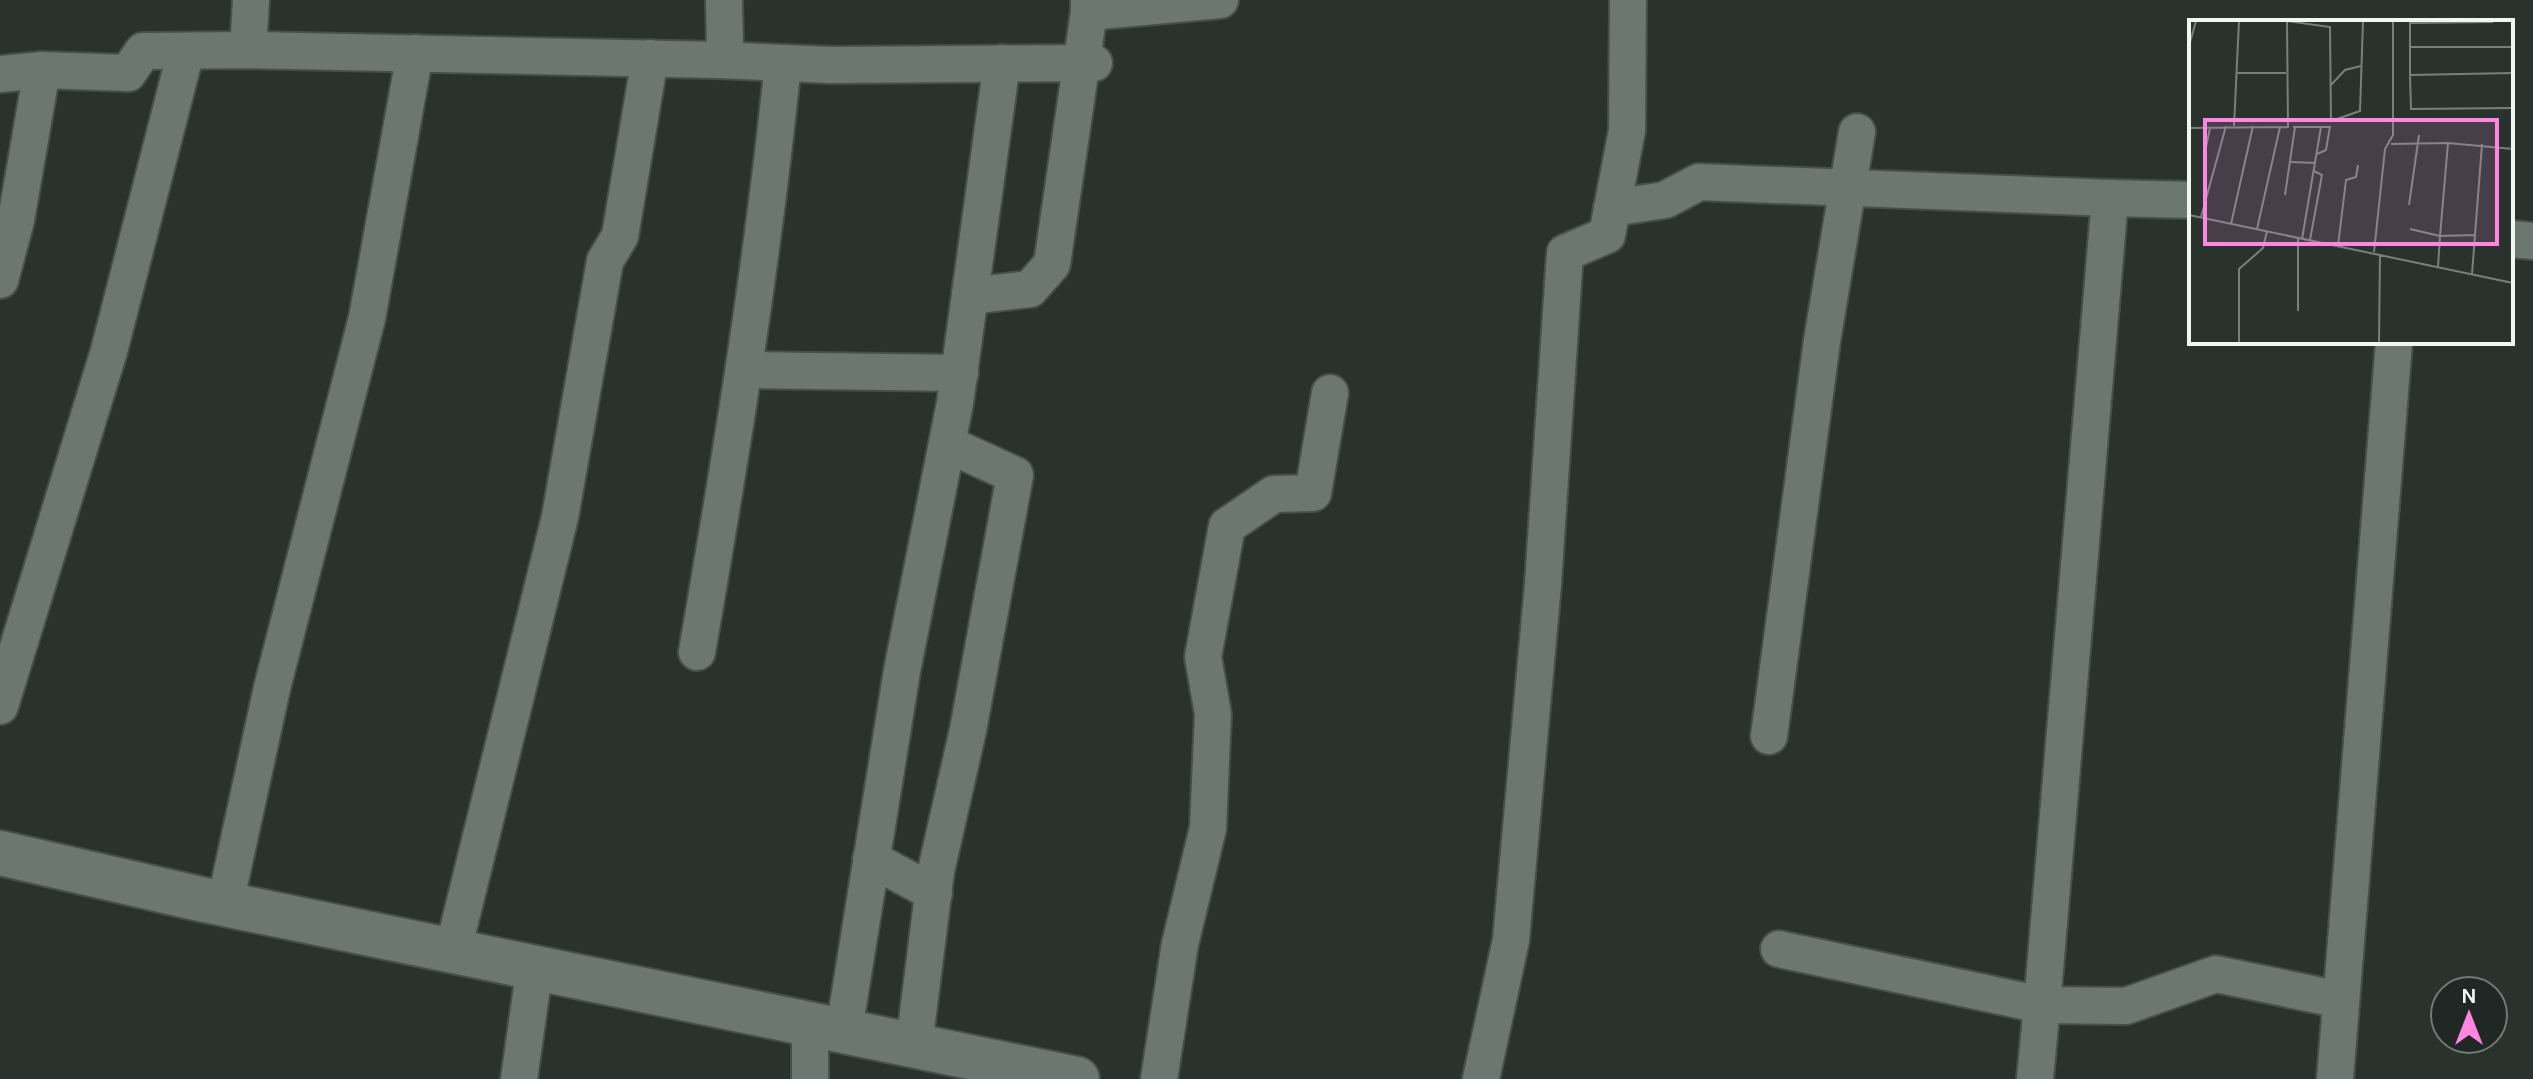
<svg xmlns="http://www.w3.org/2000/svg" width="2533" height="1079" font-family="Karla,sans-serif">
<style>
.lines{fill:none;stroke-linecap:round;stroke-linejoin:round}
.street-casing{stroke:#474f4b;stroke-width:40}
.secondary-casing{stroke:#474f4b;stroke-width:48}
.street{stroke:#6c7772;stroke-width:36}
.secondary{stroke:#6c7772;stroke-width:44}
.inset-road{fill:none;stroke:#79807c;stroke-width:2}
.view{fill:#fe86e1;fill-opacity:0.15;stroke:#fe86e1;stroke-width:4}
.inset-edge{fill:none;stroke:#f0f6f3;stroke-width:4}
</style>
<rect width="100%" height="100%" fill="#29322d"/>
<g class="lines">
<defs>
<g id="street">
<polyline points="1089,0 1089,12 1220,0"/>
<polyline points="248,50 251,0"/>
<polyline points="717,60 831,65 1094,63"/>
<polyline points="0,74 42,70 128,73 143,51 248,50 717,60 725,49 724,0"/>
<polyline points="1612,208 1665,200 1699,182 2110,198"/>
<polyline points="2511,239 2533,241"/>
<polyline points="0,280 16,220 42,70"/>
<polyline points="970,296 1030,289 1052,264 1089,12"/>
<polyline points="745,370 960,373"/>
<path d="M697,652C731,456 763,261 783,63"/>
<polyline points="0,706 109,351 186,51"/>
<polyline points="1769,736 1822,341 1857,132"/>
<polyline points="871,859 934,893"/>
<polyline points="225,904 272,688 367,318 415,53"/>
<polyline points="1779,949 2042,1005 2110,198 2191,200"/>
<polyline points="453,950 560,517 605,261 620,236 650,58"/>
<polyline points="844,1030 902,671 955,403 1002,63"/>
<polyline points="914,1045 936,871 968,730 1015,475 947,444"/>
<polyline points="519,1079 535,966"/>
<polyline points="810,1079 810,1023"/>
<polyline points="1159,1079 1180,944 1208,828 1213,714 1203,657 1227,526 1274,494 1313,493 1330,393"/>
<polyline points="1481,1079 1511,940 1543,584 1565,253 1607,235 1627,130 1628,0"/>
<polyline points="2035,1079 2042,1005 2126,1006 2216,974 2341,1000"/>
<polyline points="2335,1079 2394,342"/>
</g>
<polyline id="secondary" points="0,853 200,899 1077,1079"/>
</defs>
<use href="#street" class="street-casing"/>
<use href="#secondary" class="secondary-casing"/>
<use href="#street" class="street"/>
<use href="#secondary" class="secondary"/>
</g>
<g transform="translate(2189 20)">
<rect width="324" height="324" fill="#29322d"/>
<path class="inset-road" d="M98,1L141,7L142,101L171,91L174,1M221,1V55L324,53M221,3L304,2M0,26L7,1M221,27H324M48,53H97M221,55L222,89L324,88M141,66L156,50L172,46M45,106L50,1M104,107H142M0,108L99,107L98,2M202,124L259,123M16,132L21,108M128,134L137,130L141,106M102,142L127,143M96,175L106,107M220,185L230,115M0,195L324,263M12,197L37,106M42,204L64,106M68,209L91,107M221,209L251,216L259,123L324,129M113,219L132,107M121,220L133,155L125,151M149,226L157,160L167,157L169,145M185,232L196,129L204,115V1M249,247L251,216L286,215M283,254L293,124M109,291V218M50,323V249L74,228L78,211M190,323L191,234"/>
<path class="view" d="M16,100H308V224H16Z"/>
<rect width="324" height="324" class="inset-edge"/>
</g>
<g transform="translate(2469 1015)"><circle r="38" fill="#1f2824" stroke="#737a77" stroke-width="2"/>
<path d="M0-6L14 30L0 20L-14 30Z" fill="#fe86e1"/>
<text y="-12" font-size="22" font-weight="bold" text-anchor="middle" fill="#f0f6f3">N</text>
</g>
</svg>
